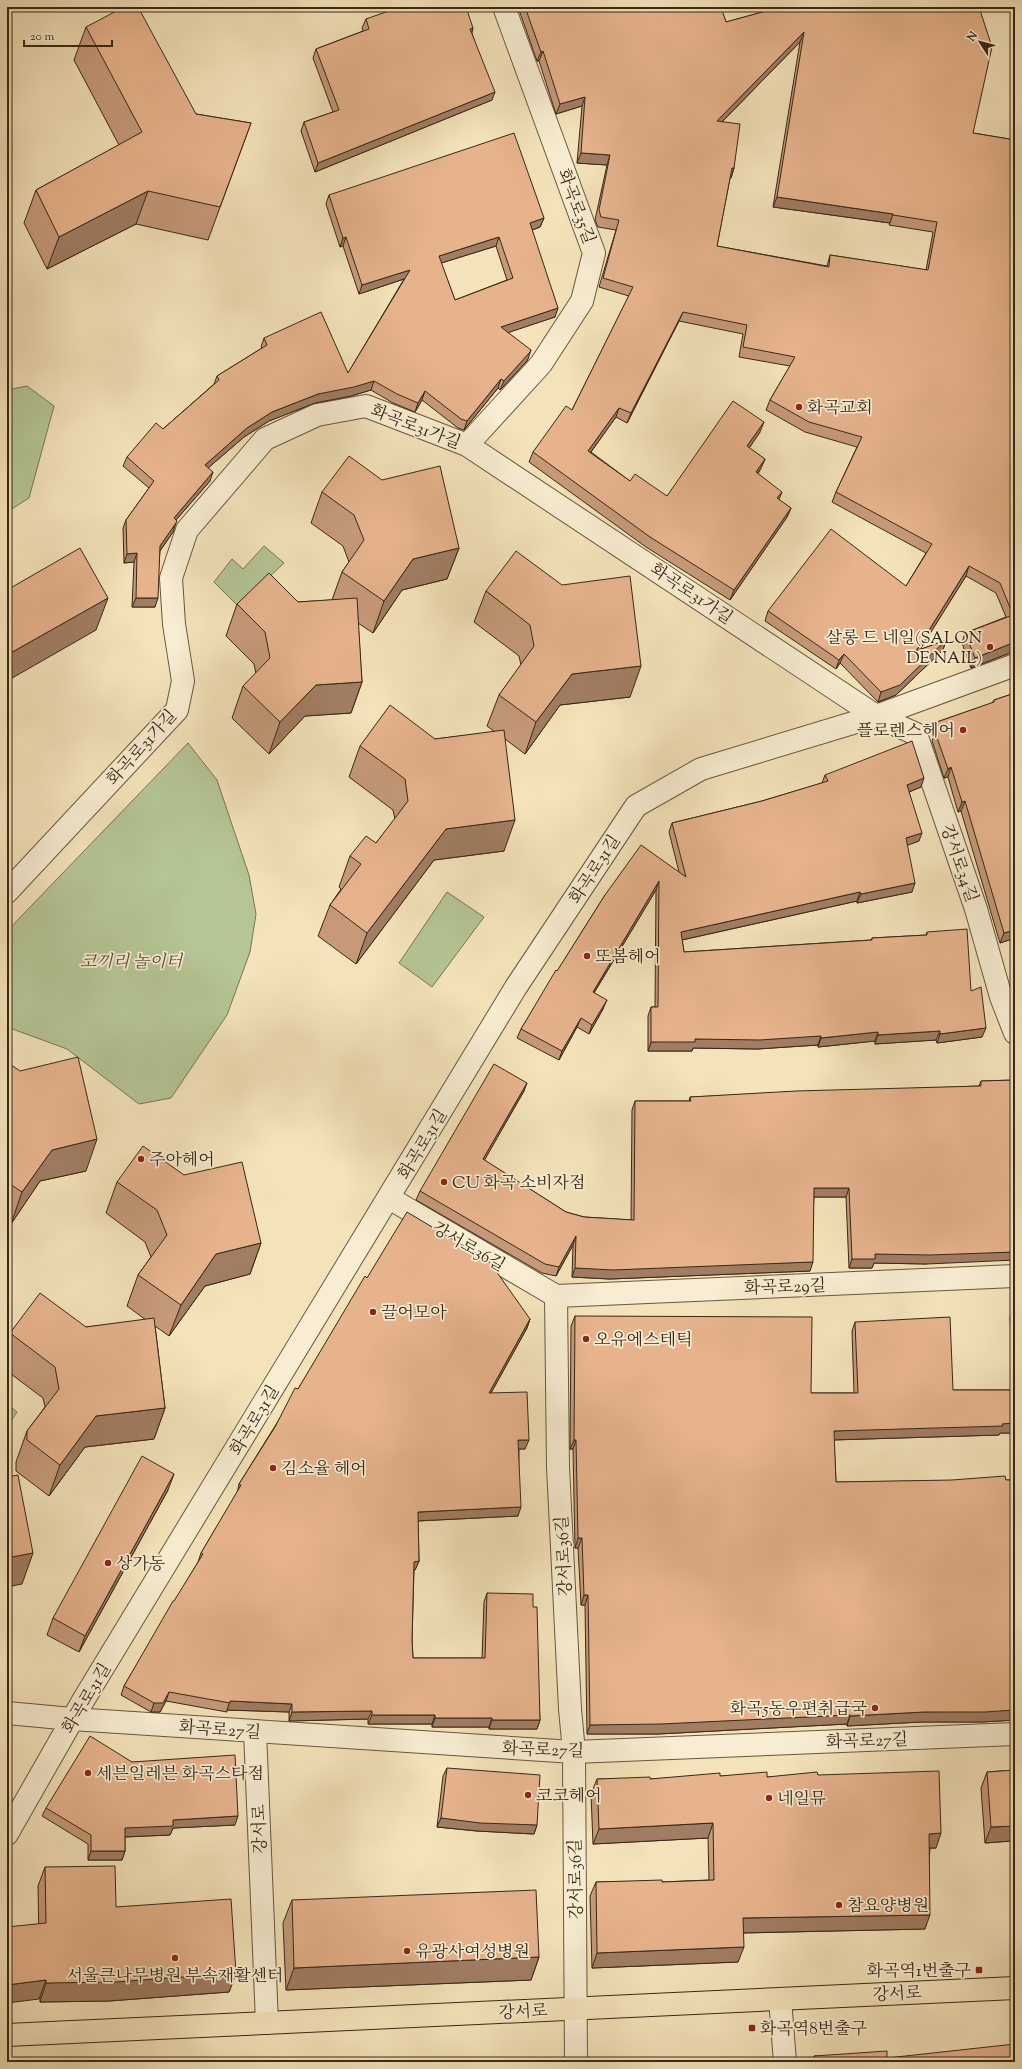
<svg xmlns="http://www.w3.org/2000/svg" width="1022" height="2069" font-family="'Sorts Mill Goudy','Noto Serif KR',serif">
<style>
.green{fill:#b5c595;stroke:#767656}
.lines{fill:none;stroke-linecap:round;stroke-linejoin:round}
.minor-casing{stroke:#675740;stroke-width:24}
.major-casing{stroke:#382817;stroke-width:24}
.minor{stroke:#f8edd2;stroke-width:22}
.major{stroke:#f4e3ba;stroke-width:22}
.wall{fill:#c69a79;stroke:#382817;fill-rule:evenodd}
.shaded-wall{fill:#a17d63;stroke:#382817}
.building{fill:#e6b38d;stroke:#382817;fill-rule:evenodd}
.poi-dot{fill:#8f2418;stroke:#f8edd2;stroke-width:1.5}
.labels{text-anchor:middle;stroke-width:3.5;stroke-linejoin:round;paint-order:stroke}
.street-label{font-size:17px;fill:#382817;stroke:#f8edd2}
.poi-label{font-size:17px;fill:#382817;stroke:#f8edd2;text-anchor:start}
.park-label{font-size:17px;font-style:italic;fill:#574f36;stroke:#f8edd2}
</style>
<rect width="100%" height="100%" fill="#f4e3ba"/>
<filter id="stains"><feTurbulence type="fractalNoise" baseFrequency=".005" numOctaves="4"/><feColorMatrix values="0 0 0 0 .2 0 0 0 0 .09 0 0 0 0 .02 0 0 0 .5 -.17"/></filter>
<radialGradient id="worn" r=".72"><stop offset=".6" stop-color="#630" stop-opacity="0"/><stop offset="1" stop-color="#630" stop-opacity=".3"/></radialGradient>
<g class="green">
<polygon points="27,386 54,406 29,498 7,512 7,390"/>
<polygon points="264,546 284,563 238,606 214,582 232,559 243,569"/>
<polygon points="188,743 217,780 249,875 256,914 250,952 227,1015 171,1098 139,1104 67,1049 7,1027 7,931"/>
<polygon points="447,892 484,917 432,987 399,963"/>
<polygon points="7,1404 17,1412 7,1427"/>
</g>
<g class="lines">
<defs>
<g id="minor">
<polyline points="467,445 541,364 582,301 594,253 504,7"/>
<polyline points="7,892 177,710 183,681 174,624 171,578 187,530 265,439 317,415 366,406 467,445 876,716 916,734 976,909 1001,997 1015,1033"/>
<polyline points="389,1198 556,1296 558,1467 570,1709 574,1752 576,2062"/>
<polyline points="556,1296 1015,1276"/>
<polyline points="7,1713 72,1719 574,1752 1015,1734"/>
<polyline points="255,1731 267,2023"/>
<polyline points="7,1834 84,1699 516,987 636,806 701,769 876,716 1015,665"/>
<polyline points="780,1999 785,2062"/>
</g>
<polyline id="major" points="7,2035 1015,1988"/>
</defs>
<use href="#minor" class="minor-casing"/>
<use href="#major" class="major-casing"/>
<use href="#minor" class="minor"/>
<use href="#major" class="major"/>
</g>
<g class="wall">
<path d="M518,7H726L721,9L726,22L781,7L973,133L1015,140V651L971,668L962,643L965,633L1006,617L996,593L966,576L919,650L946,640L943,650L896,695L878,702L840,663L836,669L765,621L768,611L906,586L926,553L832,502L836,492L857,447L805,432L766,410L770,400L790,366L739,357L743,334L679,321L627,423L616,417L591,452L630,481L667,496L760,432L749,448L765,459L761,468L758,474L779,500L791,508L787,517L730,600L646,547L529,462L533,452L572,410L629,296L599,287L616,230L598,227L595,220L607,165L577,163L582,106L556,114L539,61H537ZM800,42L773,207L890,223L889,225L933,232L926,270L830,255L827,266L717,246L730,178H731L734,168L723,121Z"/>
<polygon points="366,19 473,28 472,33 492,100 315,172 301,131 304,122 333,112 313,58 316,49 363,31 362,28"/>
<polygon points="86,27 196,114 251,123 208,240 136,224 47,269 24,223 36,190 119,145 74,60"/>
<path d="M329,195L544,218L540,227L532,230L555,317L508,332L528,359L500,390L498,388L464,430L458,428L422,400L415,412L393,403L371,390L351,396L315,403L269,421L244,437L208,468L210,481L176,520L173,532L160,551L155,607H132L134,562L124,563L123,528L126,520L149,488L123,466L127,457L163,429L214,384L217,376L262,348L261,347L264,338L348,373L404,279L359,294L343,246L340,247L326,204ZM496,246L507,280L455,300L441,263Z"/>
<polygon points="322,492 459,548 447,579 402,590 373,633 358,623 362,682 351,713 305,716 269,754 232,718 243,686 256,674 254,664 226,636 237,604 298,602 332,600 342,572 349,562 343,546 311,523"/>
<polygon points="486,591 630,697 560,705 525,754 505,739 504,851 434,860 356,964 318,936 330,905 341,889 339,887 350,856 376,843 395,819 393,810 349,777 360,746 435,739 495,732 487,726 499,695 521,665 519,656 474,622"/>
<polygon points="1015,693 1015,938 1000,943 961,811 958,812 948,777 944,778 932,741 933,738 931,733 934,723 992,703 994,700"/>
<polygon points="825,775 921,787 909,792 919,841 907,845 912,892 857,903 857,901 682,940 684,952 871,940 872,938 926,935 927,932 971,991 982,1037 937,1043 936,1040 875,1044 875,1041 818,1047 818,1045 757,1049 693,1048 692,1051 648,1051 648,1016 651,1007 655,1007 656,890 594,993 603,1009 589,1034 577,1027 559,1060 517,1038 521,1029 605,895 679,872 669,832 672,823 762,801 822,783"/>
<polygon points="1015,980 1015,989 1013,984"/>
<polygon points="7,1062 86,1171 40,1181 11,1224 7,1221"/>
<polygon points="1015,1080 927,1264 874,1263 872,1268 849,1268 846,1197 814,1197 810,1271 610,1279 572,1277 573,1245 556,1276 542,1273 416,1200 420,1191 524,1091 484,1160 566,1212 584,1217 631,1220 632,1110 635,1101 689,1101 690,1097 979,1086 981,1081"/>
<polygon points="117,1182 261,1243 250,1274 205,1286 169,1336 155,1326 165,1408 154,1439 85,1447 49,1496 16,1471 16,1462 27,1431 45,1407 43,1398 7,1371 7,1342 10,1333 86,1327 146,1320 127,1306 138,1275 151,1257 145,1242 106,1213"/>
<polygon points="367,1278 530,1319 527,1328 491,1393 525,1449 519,1449 518,1516 418,1521 419,1561 415,1570 414,1570 412,1640 413,1658 482,1658 484,1602 487,1593 533,1607 540,1720 537,1729 489,1729 489,1727 432,1727 432,1724 368,1724 368,1719 289,1721 289,1712 227,1710 227,1712 166,1701 160,1712 151,1712 121,1695 124,1686 198,1562 201,1553 237,1493 239,1484"/>
<polygon points="1014,1308 1015,1308 1015,1433 1000,1433 999,1435 834,1440 836,1482 1006,1480 1015,1480 1015,1720 982,1722 921,1722 847,1726 847,1724 658,1734 587,1734 585,1605 581,1605 578,1548 575,1548 573,1449 570,1449 571,1326 575,1316 811,1393 854,1393 852,1331 855,1322 953,1390 1013,1390 1010,1317"/>
<polygon points="168,1490 79,1652 47,1635 53,1618"/>
<polygon points="132,1762 235,1825 173,1828 170,1835 125,1837 125,1851 122,1860 88,1860 88,1844 42,1816 46,1808"/>
<polygon points="447,1768 537,1825 534,1834 477,1831 437,1827 443,1776"/>
<polygon points="1015,1770 1015,1946 1014,1946 1011,1841 985,1843 981,1788 987,1772"/>
<polygon points="818,1775 936,1848 930,1848 925,1929 743,1933 738,1962 592,1968 590,1896 596,1882 662,1882 709,1880 708,1838 593,1844 591,1794 597,1779 650,1779 720,1776 767,1777"/>
<polygon points="45,1867 116,1907 236,1973 229,1992 109,2001 40,2002 38,1886"/>
<polygon points="292,1900 539,1957 531,1980 286,1990 283,1923"/>
<polygon points="814,2056 887,2058 1015,2062 812,2062"/>
</g>
<g class="shaded-wall">
<polygon points="473,28 470,37 470,29"/>
<polygon points="804,32 800,42 714,130 717,121"/>
<polygon points="543,51 539,61 537,61 541,52"/>
<polygon points="495,92 492,100 315,172 318,163"/>
<polygon points="585,97 582,106 556,114 560,104"/>
<polygon points="581,153 610,155 607,165 577,163"/>
<polygon points="732,168 734,168 731,178 728,177"/>
<polygon points="148,191 136,224 47,269 59,237"/>
<polygon points="777,197 893,214 890,223 773,207"/>
<polygon points="544,218 540,227 527,232 530,223"/>
<polygon points="346,237 343,246 340,247 343,238"/>
<polygon points="499,237 496,246 435,265 439,256"/>
<polygon points="410,270 407,278 359,294 362,285"/>
<polygon points="558,308 555,317 498,336 501,327"/>
<polygon points="683,312 679,321 627,423 631,413"/>
<polygon points="531,350 528,359 527,361 500,390 504,381"/>
<polygon points="501,379 498,388 464,430 467,421"/>
<polygon points="374,381 371,390 351,396 315,403 269,421 244,437 201,474 205,465 247,428 272,412 318,394"/>
<polygon points="425,391 422,400 415,412 418,403"/>
<polygon points="619,408 616,417 585,460 588,451"/>
<polygon points="764,422 760,432 744,456 747,446"/>
<polygon points="765,459 761,468 752,482 756,472"/>
<polygon points="213,472 210,481 170,527 174,518"/>
<polygon points="782,492 778,502 777,498"/>
<polygon points="791,508 787,517 730,600 734,590"/>
<polygon points="176,523 173,532 157,555 160,546"/>
<polygon points="459,548 447,579 402,590 373,633 384,601 413,559"/>
<polygon points="137,553 134,562 124,563 127,554"/>
<polygon points="969,566 966,576 913,661 916,651"/>
<polygon points="108,598 96,630 7,681 7,655"/>
<polygon points="136,598 158,598 155,607 132,607"/>
<polygon points="946,640 943,650 896,695 878,702 881,692"/>
<polygon points="1015,642 1015,651 971,668 975,658"/>
<polygon points="844,654 840,663 836,669 839,660"/>
<polygon points="641,666 630,697 560,705 525,754 536,722 572,674"/>
<polygon points="362,682 351,713 305,716 269,754 280,722 316,685"/>
<polygon points="951,767 948,777 944,778 948,769"/>
<polygon points="924,778 921,787 904,794 907,785"/>
<polygon points="965,801 961,811 958,812 962,802"/>
<polygon points="515,820 504,851 434,860 356,964 367,933 446,829"/>
<polygon points="922,833 919,841 903,847 906,838"/>
<polygon points="659,881 656,890 589,1001 593,992"/>
<polygon points="915,883 912,892 857,903 861,894"/>
<polygon points="860,892 857,901 677,941 681,932"/>
<polygon points="1015,930 1015,938 1000,943 1004,933"/>
<polygon points="607,1000 603,1009 589,1034 592,1025"/>
<polygon points="581,1018 577,1027 559,1060 562,1051"/>
<polygon points="986,1028 982,1037 937,1043 940,1034"/>
<polygon points="940,1031 936,1040 875,1044 878,1035"/>
<polygon points="878,1032 875,1041 818,1047 821,1038"/>
<polygon points="821,1036 818,1045 757,1049 693,1048 692,1051 648,1051 651,1042 695,1039"/>
<polygon points="527,1083 524,1091 480,1168 483,1159"/>
<polygon points="97,1139 86,1171 40,1181 11,1224 22,1192 52,1150"/>
<polygon points="814,1188 849,1188 846,1197 811,1197"/>
<polygon points="576,1236 573,1245 556,1276 559,1267"/>
<polygon points="261,1243 250,1274 205,1286 169,1336 181,1305 216,1254"/>
<polygon points="1015,1252 1015,1260 927,1264 874,1263 872,1268 849,1268 852,1259 875,1254"/>
<polygon points="813,1262 810,1271 610,1279 572,1277 575,1268"/>
<polygon points="530,1319 527,1328 486,1402 489,1393"/>
<polygon points="165,1408 154,1439 85,1447 49,1496 60,1465 96,1416"/>
<polygon points="1015,1423 1015,1433 1000,1433 999,1435 830,1440 834,1431"/>
<polygon points="518,1440 529,1440 525,1449 515,1449"/>
<polygon points="574,1440 576,1440 573,1449 570,1449"/>
<polygon points="174,1474 168,1490 79,1652 85,1636"/>
<polygon points="521,1507 518,1516 415,1521 418,1512"/>
<polygon points="578,1538 582,1538 578,1548 575,1548"/>
<polygon points="33,1553 22,1584 7,1587 7,1558"/>
<polygon points="419,1561 415,1570 411,1571 414,1562"/>
<polygon points="584,1595 588,1595 585,1605 581,1605"/>
<polygon points="169,1692 166,1701 160,1712 151,1712 154,1703"/>
<polygon points="230,1701 292,1704 289,1712 227,1710"/>
<polygon points="1015,1710 1015,1720 982,1722 921,1722 847,1726 850,1716 924,1712"/>
<polygon points="372,1711 368,1719 289,1721 292,1712"/>
<polygon points="372,1715 435,1715 432,1724 368,1724"/>
<polygon points="850,1715 847,1724 658,1734 587,1734 590,1725"/>
<polygon points="435,1718 492,1718 489,1727 432,1727"/>
<polygon points="492,1720 540,1720 537,1729 489,1729"/>
<polygon points="238,1816 235,1825 173,1828 170,1835 122,1837 125,1828 173,1820"/>
<polygon points="441,1818 537,1825 534,1834 477,1831 437,1827"/>
<polygon points="713,1823 708,1838 593,1844 599,1829"/>
<polygon points="1015,1826 1015,1831 1011,1841 985,1843 991,1827"/>
<polygon points="941,1833 936,1848 924,1848 929,1834"/>
<polygon points="91,1851 125,1851 122,1860 88,1860"/>
<polygon points="930,1915 925,1929 738,1933 743,1918"/>
<polygon points="744,1947 738,1962 592,1968 597,1953"/>
<polygon points="539,1957 531,1980 286,1990 294,1968"/>
<polygon points="236,1973 229,1992 109,2001 40,2002 46,1983"/>
<polygon points="46,1980 39,1999 7,2003 7,1985"/>
</g>
<g class="building">
<polygon points="124,7 138,7 196,114 251,123 220,207 148,191 59,237 36,190 142,132 86,27"/>
<polygon points="400,7 466,7 473,28 470,29 495,92 318,163 304,122 339,110 316,49 369,29 366,19"/>
<path d="M525,7H721L726,22L781,7H979L992,47L973,133L1015,140V642L975,658L965,633L1013,615L1000,583L969,566L916,651L946,640L900,685L881,692L844,654L839,660L768,611L831,529L906,586L932,544L836,492L862,437L809,422L770,400L795,357L743,347L747,325L683,312L631,413L619,408L588,451L630,481L635,474L667,496L733,401L764,422L747,446L765,459L756,472L782,492L777,498L791,508L734,590L650,537L533,452L566,406L572,410L633,287L603,278L619,220L601,217L599,210L610,155L581,153L585,97L560,104L543,51L541,52ZM804,32L777,197L893,214V215L937,222L928,270L830,255L829,267L717,246L732,168H734L740,124L717,121Z"/>
<path d="M514,133L544,218L530,223L558,308L501,327L531,350L530,352L504,381L501,379L467,421L461,419L425,391L418,403L397,394L374,381L354,387L318,394L272,412L247,428L205,465L213,472L174,518L177,521L176,523L160,546L158,598H136L137,553L127,554L126,520L154,481L127,457L156,423L163,429L219,380L217,376L267,345L264,338L321,312L348,373L410,270L362,285L346,237L343,238L329,195ZM499,237L513,278L455,300L439,256Z"/>
<polygon points="349,456 382,480 440,466 459,548 413,559 384,601 342,572 364,540 354,515 322,492"/>
<polygon points="80,548 108,598 7,655 7,590"/>
<polygon points="516,551 562,585 630,576 641,666 572,674 536,722 499,695 534,646 530,625 486,591"/>
<polygon points="269,573 298,602 357,598 362,682 316,685 280,722 243,686 270,658 265,632 237,604"/>
<polygon points="1015,693 1015,930 1004,933 965,801 962,802 951,767 948,769 935,732 937,731 934,723 994,702 994,700"/>
<polygon points="390,705 435,739 504,730 515,820 446,829 367,933 330,905 361,864 350,856 366,836 376,843 408,801 405,779 360,746"/>
<polygon points="912,741 924,778 907,785 922,833 906,838 915,883 861,894 860,892 681,932 684,952 872,940 872,938 927,935 927,932 967,929 971,991 981,987 986,1028 940,1034 940,1031 878,1035 878,1032 821,1038 821,1036 760,1040 695,1039 695,1042 651,1042 651,1007 658,1007 659,881 593,992 607,1000 592,1025 581,1018 562,1051 521,1029 556,970 557,971 605,895 641,845 686,877 672,823 762,801 828,781 825,775"/>
<polygon points="78,1057 97,1139 52,1150 22,1192 7,1182 7,1062 20,1071"/>
<polygon points="494,1064 527,1083 483,1159 566,1212 584,1217 634,1220 635,1101 691,1101 690,1097 796,1091 981,1086 981,1081 1015,1080 1015,1252 930,1255 875,1254 875,1259 852,1259 849,1188 814,1188 813,1262 613,1270 575,1268 576,1236 559,1267 545,1264 420,1191"/>
<polygon points="143,1146 184,1175 242,1162 261,1243 216,1254 181,1305 138,1275 167,1235 157,1210 117,1182"/>
<polygon points="407,1212 489,1261 530,1319 489,1393 527,1392 529,1440 518,1440 521,1507 418,1512 419,1561 414,1562 412,1640 413,1658 485,1658 487,1593 533,1594 533,1607 537,1607 540,1720 492,1720 492,1718 435,1718 435,1715 372,1715 372,1711 292,1712 292,1704 230,1701 230,1703 169,1692 163,1703 154,1703 124,1686 173,1601 174,1601 203,1554 201,1553 241,1485 239,1484 275,1427 295,1388 298,1389 365,1276 367,1278"/>
<polygon points="40,1293 86,1327 154,1318 165,1408 96,1416 60,1465 27,1440 27,1431 59,1389 55,1367 10,1333"/>
<polygon points="1014,1308 1015,1308 1015,1339"/>
<polygon points="575,1316 812,1317 811,1393 858,1393 855,1322 950,1317 953,1390 1015,1390 1015,1423 1002,1424 1003,1426 834,1431 836,1482 952,1480 1005,1476 1006,1480 1015,1480 1015,1710 985,1712 924,1712 850,1716 850,1715 661,1724 590,1725 588,1595 584,1595 582,1538 578,1538 576,1440 574,1440"/>
<polygon points="142,1456 174,1474 85,1636 53,1618"/>
<polygon points="18,1475 33,1553 7,1558 7,1477"/>
<polygon points="90,1736 132,1762 235,1755 238,1816 173,1820 173,1826 125,1828 125,1851 91,1851 91,1835 46,1808"/>
<polygon points="447,1768 540,1775 537,1825 480,1823 441,1818"/>
<polygon points="1015,1770 1015,1826 991,1827 987,1772"/>
<polygon points="939,1771 941,1833 929,1834 930,1915 743,1918 744,1947 597,1953 596,1882 662,1880 662,1882 714,1880 713,1823 599,1829 597,1779 650,1777 650,1779 720,1773 720,1776 767,1772 767,1777 817,1772 818,1775"/>
<polygon points="115,1866 116,1907 231,1899 236,1973 116,1982 46,1983 46,1980 7,1985 7,1927 46,1923 45,1867"/>
<polygon points="536,1890 539,1957 294,1968 292,1900"/>
<polygon points="1015,2044 1015,2062 815,2062 814,2056 887,2051 887,2058"/>
</g>
<g class="poi-dot">
<circle cx="799" cy="407" r="4"/>
<circle cx="990" cy="647" r="4"/>
<circle cx="963" cy="730" r="4"/>
<circle cx="587" cy="956" r="4"/>
<circle cx="141" cy="1159" r="4"/>
<circle cx="444" cy="1182" r="4"/>
<circle cx="373" cy="1312" r="4"/>
<circle cx="586" cy="1339" r="4"/>
<circle cx="273" cy="1468" r="4"/>
<circle cx="108" cy="1563" r="4"/>
<circle cx="875" cy="1708" r="4"/>
<circle cx="88" cy="1773" r="4"/>
<circle cx="528" cy="1795" r="4"/>
<circle cx="769" cy="1798" r="4"/>
<circle cx="839" cy="1905" r="4"/>
<circle cx="407" cy="1951" r="4"/>
<circle cx="175" cy="1958" r="4"/>
<rect x="975" y="1966" width="8" height="8" rx="2"/>
<rect x="748" y="2024" width="8" height="8" rx="2"/>
</g>
<g class="labels">
<g class="street-label">
<text transform="translate(577 206) rotate(70)" y="6">화곡로35길</text>
<text transform="translate(416 426) rotate(21)" y="6">화곡로31가길</text>
<text transform="translate(692 593) rotate(34)" y="6">화곡로31가길</text>
<text transform="translate(141 747) rotate(-48)" y="6">화곡로31가길</text>
<text transform="translate(960 863) rotate(71)" y="6">강서로34길</text>
<text transform="translate(594 869) rotate(-57)" y="6">화곡로31길</text>
<text transform="translate(422 1144) rotate(-59)" y="6">화곡로31길</text>
<text transform="translate(469 1246) rotate(30)" y="6">강서로36길</text>
<text transform="translate(785 1286) rotate(-2)" y="6">화곡로29길</text>
<text transform="translate(254 1420) rotate(-59)" y="6">화곡로31길</text>
<text transform="translate(563 1556) rotate(-93)" y="6">강서로36길</text>
<text transform="translate(86 1698) rotate(-59)" y="6">화곡로31길</text>
<text transform="translate(220 1729) rotate(4)" y="6">화곡로27길</text>
<text transform="translate(867 1740) rotate(-2)" y="6">화곡로27길</text>
<text transform="translate(543 1749) rotate(2)" y="6">화곡로27길</text>
<text transform="translate(259 1829) rotate(-92)" y="6">강서로</text>
<text transform="translate(575 1879) rotate(-91)" y="6">강서로36길</text>
<text transform="translate(897 1993) rotate(-3)" y="6">강서로</text>
<text transform="translate(523 2011) rotate(-3)" y="6">강서로</text>
</g>
<g class="poi-label">
<text x="807" y="413">화곡교회</text>
<text x="982" y="643" text-anchor="end">살롱 드 네일(SALON<tspan x="982" dy="20">DE NAIL)</tspan></text>
<text x="955" y="736" text-anchor="end">플로렌스헤어</text>
<text x="595" y="962">또봄헤어</text>
<text x="149" y="1165">주아헤어</text>
<text x="452" y="1188">CU 화곡 소비자점</text>
<text x="381" y="1318">끌어모아</text>
<text x="594" y="1345">오유에스테틱</text>
<text x="281" y="1474">김소율 헤어</text>
<text x="116" y="1569">상가동</text>
<text x="867" y="1714" text-anchor="end">화곡5동우편취급국</text>
<text x="96" y="1779">세븐일레븐 화곡스타점</text>
<text x="536" y="1801">코코헤어</text>
<text x="777" y="1804">네일뮤</text>
<text x="847" y="1911">참요양병원</text>
<text x="415" y="1957">유광사여성병원</text>
<text x="971" y="1976" text-anchor="end">화곡역1번출구</text>
<text x="175" y="1981" text-anchor="middle">서울큰나무병원 부속재활센터</text>
<text x="760" y="2034">화곡역8번출구</text>
</g>
<g class="park-label">
<text x="131" y="967">코끼리 놀이터</text>
</g>
</g>
<rect width="1022" height="2069" fill="none" stroke="#f4e3ba" stroke-width="24"/>
<rect x="8" y="8" width="1006" height="2053" fill="none" stroke="#382817" stroke-width="2"/>
<rect x="12" y="12" width="998" height="2045" fill="none" stroke="#382817"/>
<g transform="translate(980 42) rotate(306)" stroke="#f8edd2" stroke-width="3" paint-order="stroke">
<path d="M0-3L7 15L0 10L-7 15Z" fill="#382817"/>
<text y="-6" font-size="11" font-weight="bold" text-anchor="middle" fill="#382817">N</text>
</g>
<path d="M24 40v6h88v-6" fill="none" stroke="#382817" stroke-width="2"/>
<text x="30" y="40" font-size="12" fill="#382817" stroke="#f8edd2" stroke-width="3" paint-order="stroke">20 m</text>
<rect width="100%" height="100%" filter="url(#stains)"/>
<rect width="100%" height="100%" fill="url(#worn)"/>
</svg>
